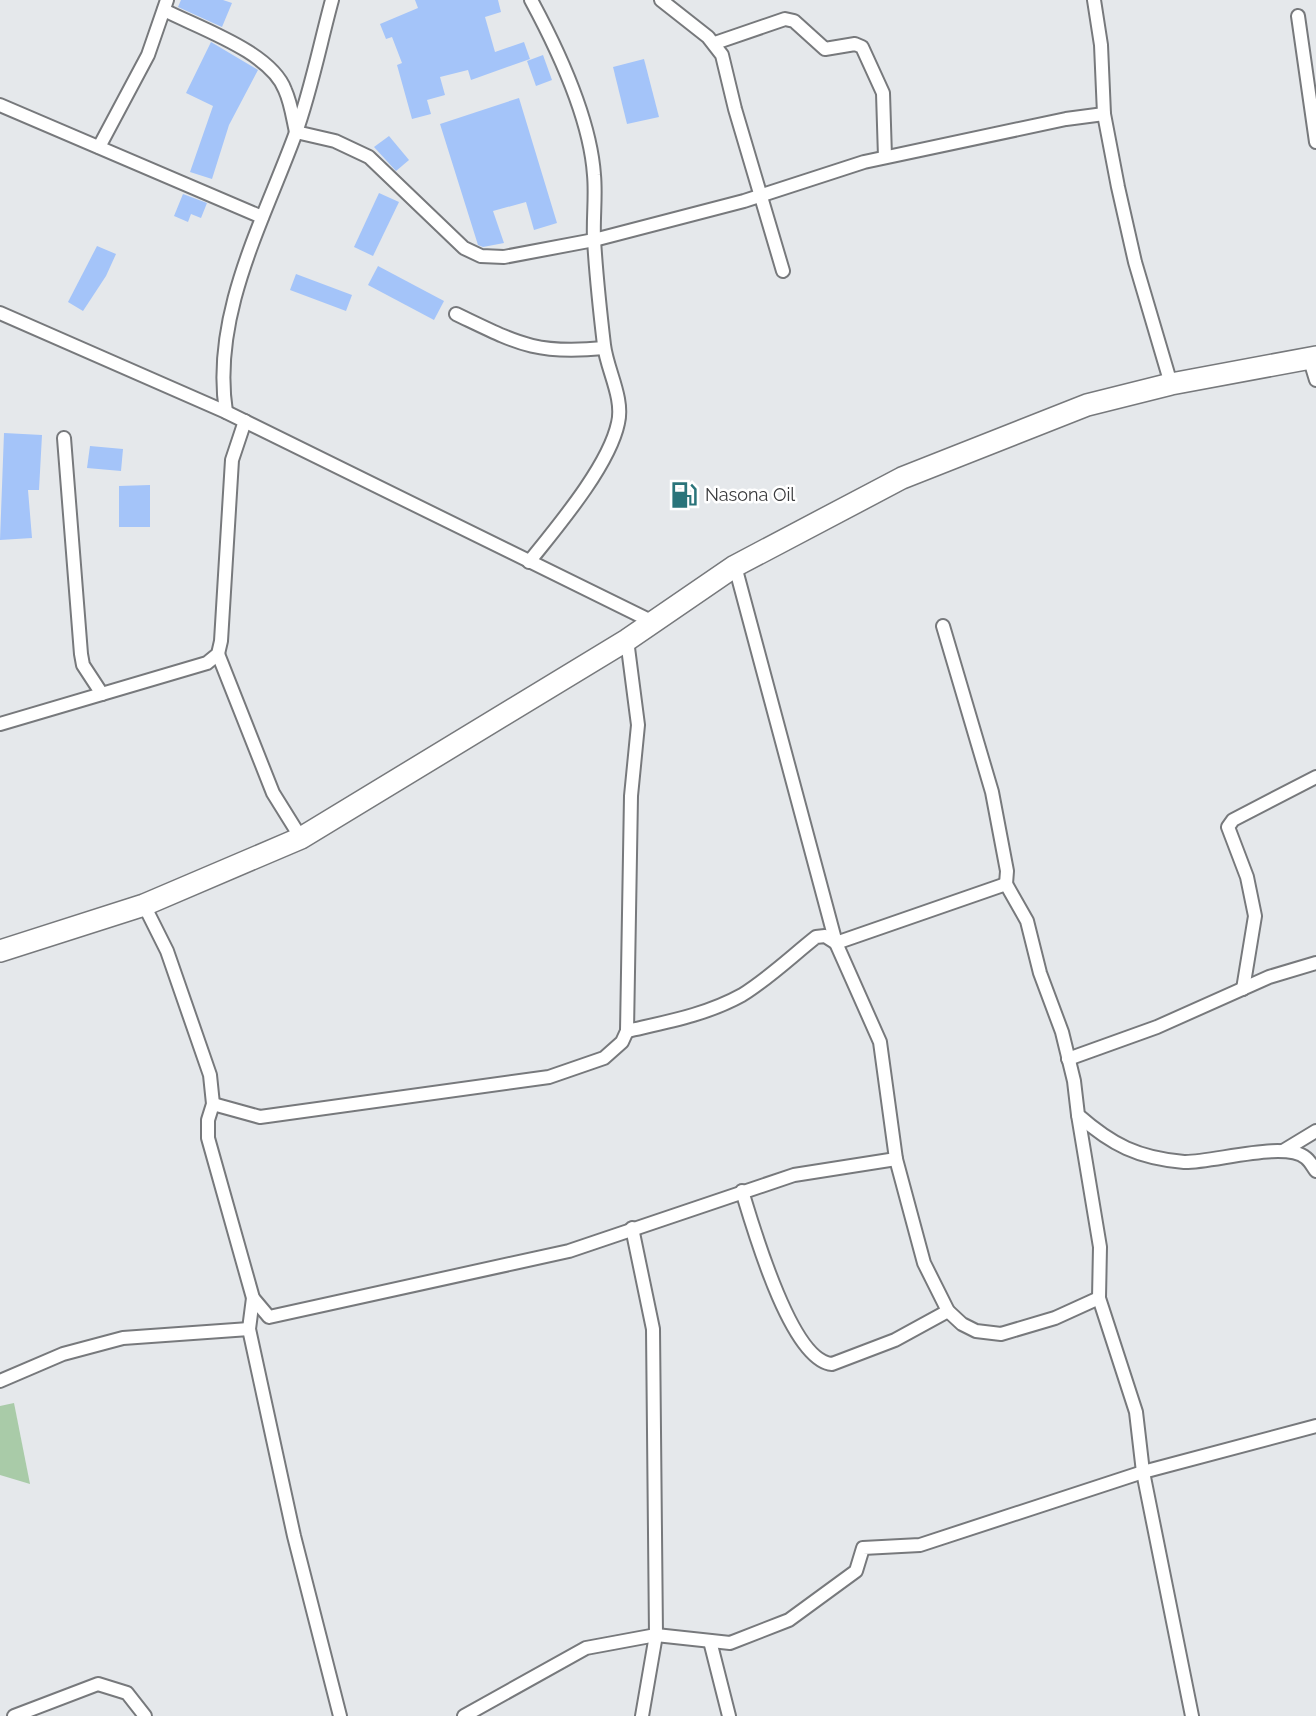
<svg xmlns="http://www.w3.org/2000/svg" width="1316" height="1716" font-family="Raleway,sans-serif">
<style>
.green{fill:#a9cba8}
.building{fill:#a4c4f9}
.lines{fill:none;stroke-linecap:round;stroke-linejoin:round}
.minor-casing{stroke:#77797c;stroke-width:16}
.primary-casing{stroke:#77797c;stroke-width:24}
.minor{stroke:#fff;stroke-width:12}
.primary{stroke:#fff;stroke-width:21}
.labels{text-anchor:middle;stroke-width:5;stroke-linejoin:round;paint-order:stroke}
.poi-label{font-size:18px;fill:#3a3b3d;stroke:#fff;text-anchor:start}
</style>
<rect width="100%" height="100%" fill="#e5e8eb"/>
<polygon class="green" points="14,1403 30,1484 0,1475 0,1406"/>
<g class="building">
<polygon points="181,0 223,0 232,3 222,27 178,7"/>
<polygon points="415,0 498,0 501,12 485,17 495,52 524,42 530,59 471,80 468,70 440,77 445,95 427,100 431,114 412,119 397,65 402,63 392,37 386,39 380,24 418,8"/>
<polygon points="211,42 258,70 229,125 212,179 190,172 213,106 186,93"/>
<polygon points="543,55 552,80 536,86 527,61"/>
<polygon points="644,59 659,117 627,124 613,67"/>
<polygon points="519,98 557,223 534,230 526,202 493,211 504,243 483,247 478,245 440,124"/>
<polygon points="389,136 409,160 396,171 374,147"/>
<polygon points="379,193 399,202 373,256 354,247"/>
<polygon points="183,194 207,203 201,218 191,214 188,222 174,216"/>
<polygon points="97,246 116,254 106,276 83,311 68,302"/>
<polygon points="378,266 444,301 434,320 368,285"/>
<polygon points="296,274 352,295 346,311 290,290"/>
<polygon points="4,433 42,435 39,490 28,490 32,538 0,540"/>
<polygon points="90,446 123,449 121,471 87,468"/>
<polygon points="150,485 150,527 119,527 119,486"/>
</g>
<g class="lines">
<defs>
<g id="minor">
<polyline points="661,0 708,37 722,55 735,109 783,271"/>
<polyline points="1094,0 1101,45 1104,114 1118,187 1135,262 1171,384"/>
<path d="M164,10C199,28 271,52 285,90C291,103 293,119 296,132L335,141L369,157L464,248L481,256L504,257L594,240L744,201L864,162L1066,119L1104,114"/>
<polyline points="1298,16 1316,142"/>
<polyline points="715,43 785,19 794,21 825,49 855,44 862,47 883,93 885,157"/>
<polyline points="0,105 262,217"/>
<polyline points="99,147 148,55 167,0"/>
<polyline points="0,313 226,412 653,622"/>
<path d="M456,314C517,343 535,355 604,348"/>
<polyline points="1309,357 1316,380"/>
<path d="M226,412C211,316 263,222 295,135C311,91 320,44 332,0"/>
<polyline points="64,438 81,654 83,665 102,694"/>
<path d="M529,562C557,527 609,466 618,423C624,398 607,370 604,345C600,311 596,274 594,239C593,218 596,196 594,175C590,117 558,50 531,0"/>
<polyline points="735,566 836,943 880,1042 896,1159 924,1263 948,1311 962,1324 976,1331 1001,1334 1055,1318 1099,1298"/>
<polyline points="943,626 992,792 1007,871 1006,884"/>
<polyline points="218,654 273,793 301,838"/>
<polyline points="0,724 207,663 218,654 221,641 232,460 245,421"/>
<polyline points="144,905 167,951 210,1075 213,1104 208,1120 208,1138 253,1298 269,1317 569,1251 794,1175 896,1159"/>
<polyline points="1243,989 1255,916 1247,877 1228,827 1233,820 1316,777"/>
<path d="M627,1031C666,1022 706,1015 742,995C768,979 792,956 816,937L825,936L836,943L1006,884L1027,921L1040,973L1062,1032L1074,1081L1078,1115C1112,1145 1138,1158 1184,1162C1212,1163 1285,1140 1306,1158C1310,1161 1313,1167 1316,1171"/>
<polyline points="1068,1059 1157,1027 1269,977 1316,963"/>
<polyline points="213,1104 260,1117 549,1077 604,1058 622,1042 627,1031 631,796 638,725 627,640"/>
<polyline points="1078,1115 1100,1247 1099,1298 1136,1412 1143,1472 1192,1716"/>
<polyline points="1283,1151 1316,1131"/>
<path d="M742,1191C753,1227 791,1361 832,1364L895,1340L948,1311"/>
<polyline points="632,1228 653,1329 656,1635 642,1716"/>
<polyline points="253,1298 249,1329 294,1536 340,1716"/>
<polyline points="0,1381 63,1354 123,1338 249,1329"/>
<polyline points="710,1641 729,1716"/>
<polyline points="14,1716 98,1684 127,1693 145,1716"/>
<polyline points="464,1716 586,1648 656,1635 730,1643 789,1620 856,1571 863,1548 920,1545 1143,1472 1316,1426"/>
</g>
<polyline id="primary" points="0,951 144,905 301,838 627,640 735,566 902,478 1087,405 1171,384 1316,357"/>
</defs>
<use href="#minor" class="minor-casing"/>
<use href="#primary" class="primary-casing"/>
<use href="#minor" class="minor"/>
<use href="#primary" class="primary"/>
</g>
<defs>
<symbol id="fuel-bare" viewBox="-9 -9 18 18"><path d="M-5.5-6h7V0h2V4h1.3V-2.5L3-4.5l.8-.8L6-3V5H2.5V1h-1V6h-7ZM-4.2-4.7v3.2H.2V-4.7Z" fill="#2a747a" stroke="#fff" stroke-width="2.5" paint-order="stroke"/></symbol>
</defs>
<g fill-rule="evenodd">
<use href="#fuel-bare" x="665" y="476" width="38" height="38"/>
</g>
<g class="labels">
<g class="poi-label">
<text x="705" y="501">Nasona Oil</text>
</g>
</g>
</svg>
